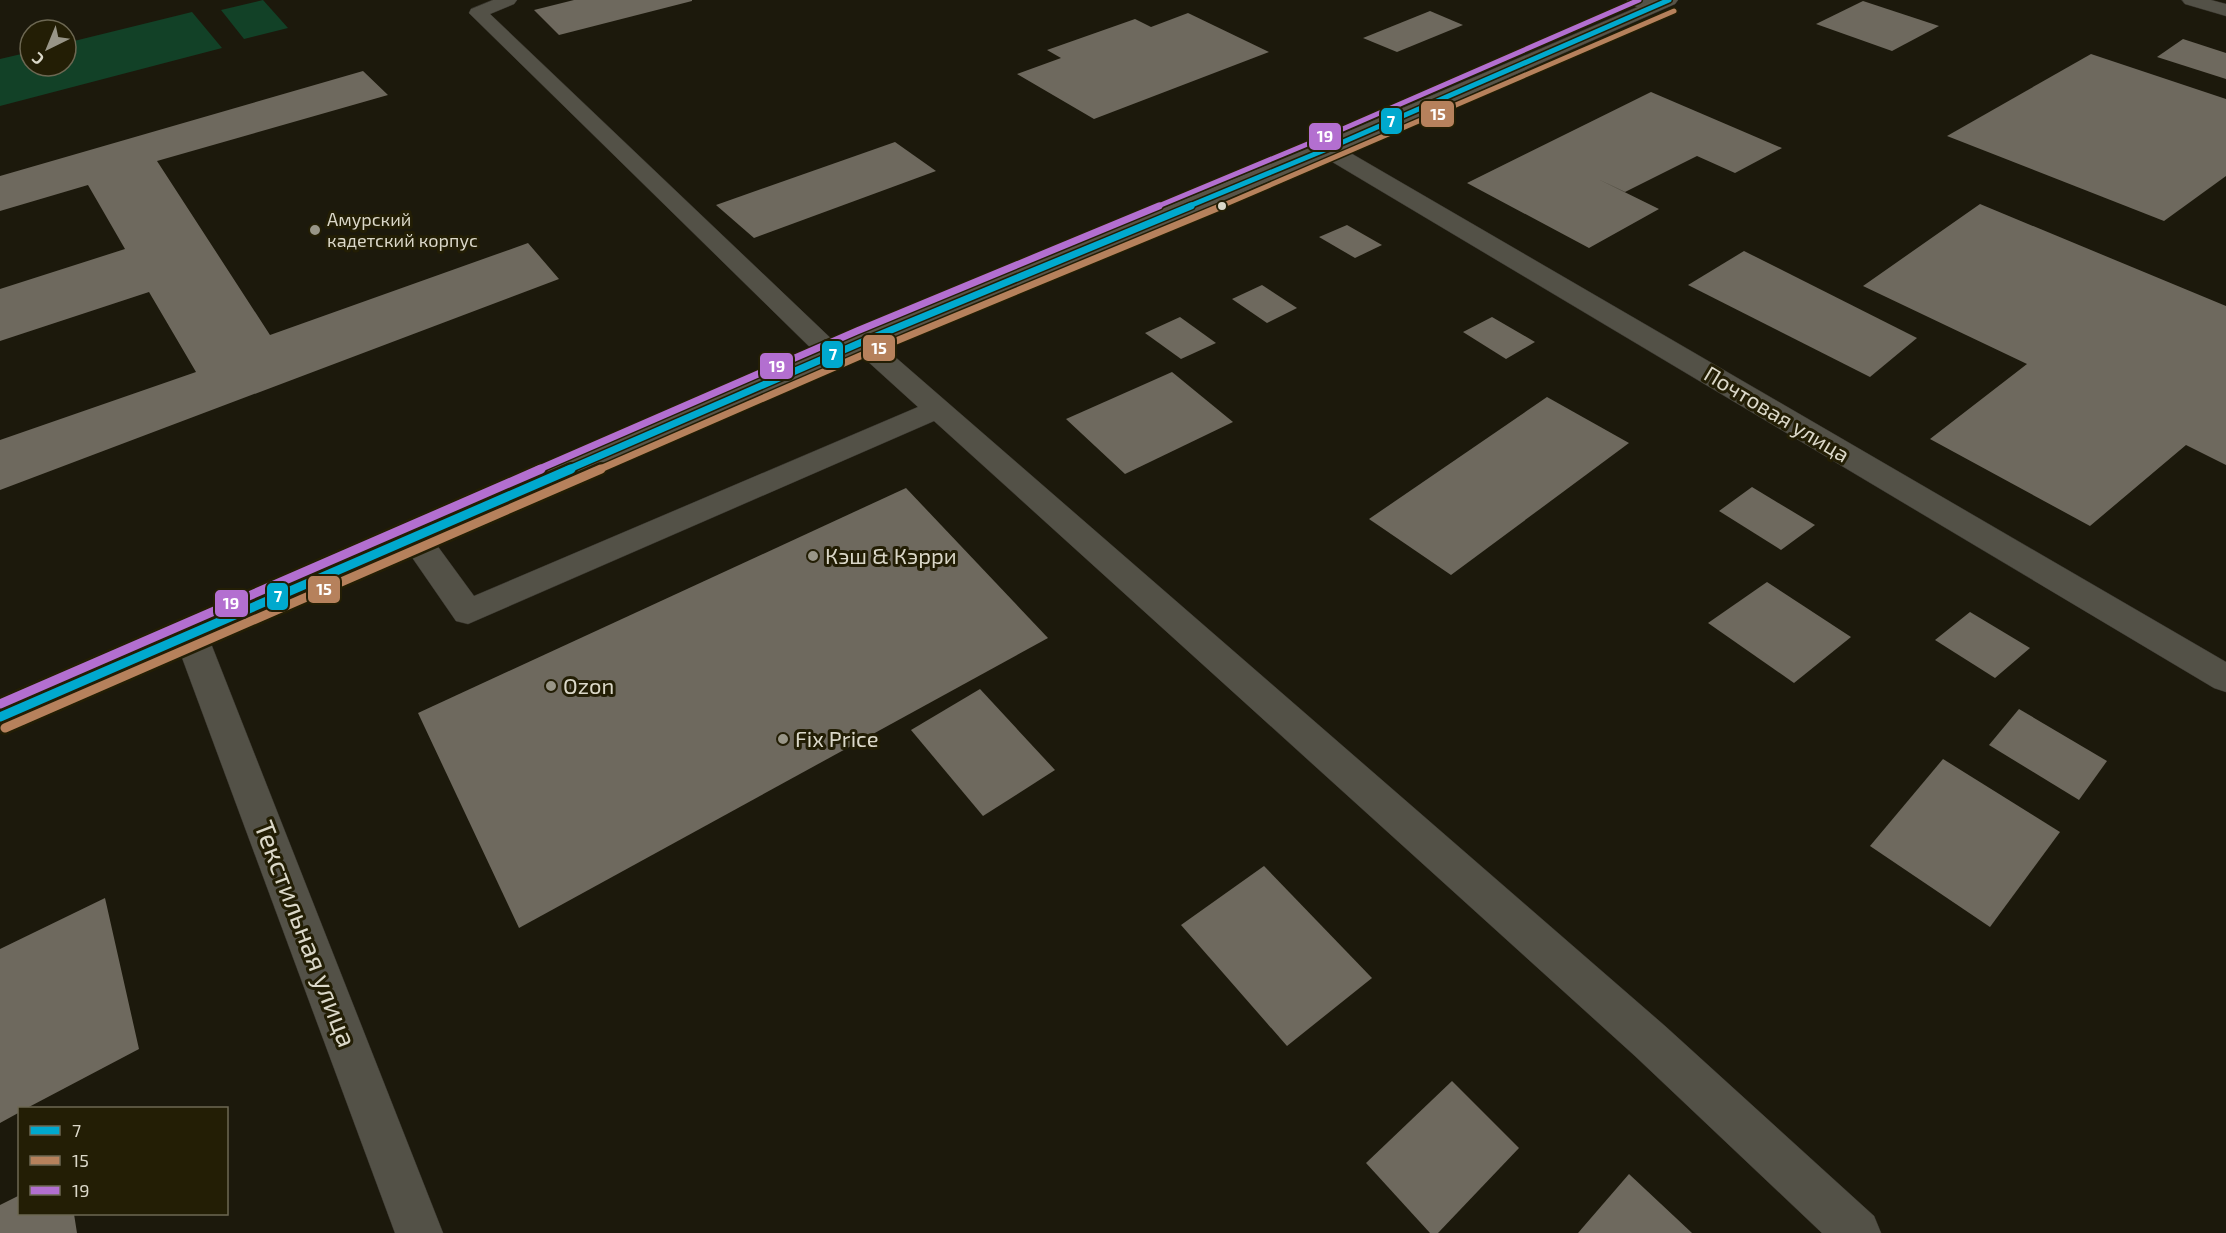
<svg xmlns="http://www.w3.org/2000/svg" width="2226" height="1233" font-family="'Exo 2',sans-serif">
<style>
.green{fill:#124127}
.building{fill:#6e695e}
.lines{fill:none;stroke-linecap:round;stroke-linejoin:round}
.service-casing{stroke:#36332b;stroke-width:1}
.minor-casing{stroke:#36332b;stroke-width:1}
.tertiary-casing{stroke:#36332b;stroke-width:1}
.secondary-casing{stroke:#36332b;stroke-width:1}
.service{fill:#535147;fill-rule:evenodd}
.minor{fill:#535147;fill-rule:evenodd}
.tertiary{fill:#535147;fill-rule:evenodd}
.secondary{fill:#585448;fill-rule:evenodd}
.bus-1-far2-casing{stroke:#231e05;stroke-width:8}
.bus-1-far1-casing{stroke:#231e05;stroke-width:10}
.bus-1-casing{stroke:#231e05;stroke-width:14}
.bus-2-far2-casing{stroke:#231e05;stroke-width:8}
.bus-2-far1-casing{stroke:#231e05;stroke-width:10}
.bus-2-casing{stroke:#231e05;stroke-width:14}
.bus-3-far2-casing{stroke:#231e05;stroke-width:8}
.bus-3-far1-casing{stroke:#231e05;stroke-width:10}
.bus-3-casing{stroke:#231e05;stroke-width:14}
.bus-1-far2{stroke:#00a9ce;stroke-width:5}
.bus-1-far1{stroke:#00a9ce;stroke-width:7}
.bus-1{stroke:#00a9ce;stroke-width:9}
.bus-2-far2{stroke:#b6815c;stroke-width:5}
.bus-2-far1{stroke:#b6815c;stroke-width:7}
.bus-2{stroke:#b6815c;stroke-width:9}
.bus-3-far2{stroke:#b36fd0;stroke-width:5}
.bus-3-far1{stroke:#b36fd0;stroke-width:7}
.bus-3{stroke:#b36fd0;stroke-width:9}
.bus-dot{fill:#dbd8c9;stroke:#231e05;stroke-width:2}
.poi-dot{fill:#989587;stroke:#231e05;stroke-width:2}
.labels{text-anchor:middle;stroke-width:6;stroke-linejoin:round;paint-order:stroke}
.far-poi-label{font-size:18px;fill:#dbd8c9;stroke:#231e05;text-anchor:start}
.street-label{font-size:22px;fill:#dbd8c9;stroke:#231e05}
.poi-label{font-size:22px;fill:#dbd8c9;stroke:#231e05;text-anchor:start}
.near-street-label{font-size:27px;fill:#dbd8c9;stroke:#231e05}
.line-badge{stroke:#231e05;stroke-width:2}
.badge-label{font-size:16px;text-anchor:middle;font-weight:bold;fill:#fff}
</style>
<rect width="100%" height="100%" fill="#1c190c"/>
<g class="green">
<polygon points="263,0 288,28 244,39 221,10"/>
<polygon points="192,12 222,48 0,106 0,59 30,52 30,66 66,66 66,43"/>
</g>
<g class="building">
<polygon points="574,0 692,0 692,1 559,35 534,10"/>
<polygon points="1863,1 1939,26 1892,51 1816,24"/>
<polygon points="1430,11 1463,25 1397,52 1363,38"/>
<polygon points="1188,13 1269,52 1094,119 1017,74 1061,58 1047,50 1135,19 1151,27"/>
<polygon points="2183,39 2226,53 2226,79 2157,57"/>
<polygon points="2091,54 2226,99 2226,176 2164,221 1947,136"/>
<polygon points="363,71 388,95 157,161 270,335 528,243 559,279 0,490 0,440 196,372 149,292 0,341 0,289 125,249 88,185 0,211 0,176"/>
<polygon points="1651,92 1782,148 1735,173 1697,156 1625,192 1598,179 1659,209 1589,248 1467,183"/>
<polygon points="895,142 936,171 754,238 716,205"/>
<polygon points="1980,204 2226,306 2226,465 2186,445 2090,526 1930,439 2027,364 1863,286"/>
<polygon points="1347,225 1382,245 1355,258 1319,237"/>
<polygon points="1744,251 1917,338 1870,377 1688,285"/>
<polygon points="1262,285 1297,308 1267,323 1232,299"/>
<polygon points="1180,317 1216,343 1181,359 1145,333"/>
<polygon points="1492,317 1535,342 1506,359 1463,332"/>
<polygon points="1172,372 1233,422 1125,474 1066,419"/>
<polygon points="1547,397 1629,443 1451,575 1369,519"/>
<polygon points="1752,487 1815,525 1781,550 1719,511"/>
<polygon points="906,488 1048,638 519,928 418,713"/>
<polygon points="1767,582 1851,637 1794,683 1708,623"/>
<polygon points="1970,612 2030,648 1995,678 1935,640"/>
<polygon points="980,689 1055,770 983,816 911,730"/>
<polygon points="2019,709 2107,761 2079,800 1989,745"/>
<polygon points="1943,759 2060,832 1990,927 1870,846"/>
<polygon points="1264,866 1372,978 1287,1046 1181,925"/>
<polygon points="105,898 139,1049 27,1108 20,1108 20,1112 0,1123 0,949"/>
<polygon points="1452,1081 1519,1148 1438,1233 1430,1233 1366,1163"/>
<polygon points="1629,1174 1692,1233 1578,1233"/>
<polygon points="20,1195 20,1214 74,1214 77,1233 0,1233 0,1205"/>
</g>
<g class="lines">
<defs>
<g id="service">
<polygon points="493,0 517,0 514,4 490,14 842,349 846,355 842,361 833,363 824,361 469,13 471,9"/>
<polygon points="862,334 871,336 1665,1026 1874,1216 1881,1233 1822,1233 1635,1056 934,421 468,624 456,621 398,537 403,529 414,526 425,529 474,596 918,407 853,348 849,342 853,336"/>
</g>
<g id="minor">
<path d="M1627,0H1653L1662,6L1659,10C1650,12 1633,8 1627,0Z"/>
<polygon points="2182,0 2211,0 2226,4 2226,16 2185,4"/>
<polygon points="191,623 203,627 208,636 443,1233 395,1233 174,636 179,627"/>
</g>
<polygon id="tertiary" points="1327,142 1335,144 2226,662 2226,692 2214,688 1319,154 1316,149 1319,144"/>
<polygon id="secondary" points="1654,0 1678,0 1675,4 1335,154 871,348 0,731 0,702 853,336 1319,144"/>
</defs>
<use href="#service" class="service-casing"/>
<use href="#minor" class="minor-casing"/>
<use href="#tertiary" class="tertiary-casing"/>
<use href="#secondary" class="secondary-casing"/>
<use href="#service" class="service"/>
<use href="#minor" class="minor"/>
<use href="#tertiary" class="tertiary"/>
<use href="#secondary" class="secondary"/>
<defs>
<polyline id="bus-1-far2" points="1187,207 1327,149 1669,0"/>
<polyline id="bus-1-far1" points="567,470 862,342 1191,206"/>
<polyline id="bus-1" points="0,717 571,469"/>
<polyline id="bus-2-far2" points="1219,207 1674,11"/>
<polyline id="bus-2-far1" points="598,470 867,353 1222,206"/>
<polyline id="bus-2" points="5,728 601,469"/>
<polyline id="bus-3-far2" points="1156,207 1322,138 1639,0"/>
<polyline id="bus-3-far1" points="537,470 857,331 1159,206"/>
<polyline id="bus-3" points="0,704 541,469"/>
</defs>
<use href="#bus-1-far2" class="bus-1-far2-casing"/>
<use href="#bus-1-far1" class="bus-1-far1-casing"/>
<use href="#bus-1" class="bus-1-casing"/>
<use href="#bus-2-far2" class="bus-2-far2-casing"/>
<use href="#bus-2-far1" class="bus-2-far1-casing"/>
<use href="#bus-2" class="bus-2-casing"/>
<use href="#bus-3-far2" class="bus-3-far2-casing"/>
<use href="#bus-3-far1" class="bus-3-far1-casing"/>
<use href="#bus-3" class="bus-3-casing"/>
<use href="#bus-1-far2" class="bus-1-far2"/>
<use href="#bus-1-far1" class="bus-1-far1"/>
<use href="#bus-1" class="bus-1"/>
<use href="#bus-2-far2" class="bus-2-far2"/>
<use href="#bus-2-far1" class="bus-2-far1"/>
<use href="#bus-2" class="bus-2"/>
<use href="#bus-3-far2" class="bus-3-far2"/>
<use href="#bus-3-far1" class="bus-3-far1"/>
<use href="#bus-3" class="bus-3"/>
</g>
<circle class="bus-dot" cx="1222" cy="206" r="5"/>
<g class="poi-dot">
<circle cx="315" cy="230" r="6"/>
<circle cx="813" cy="556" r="6"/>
<circle cx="551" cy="686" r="6"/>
<circle cx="783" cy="739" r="6"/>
</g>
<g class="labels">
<g class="far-poi-label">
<text x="327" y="226">Амурский<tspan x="327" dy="21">кадетский корпус</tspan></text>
</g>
<g class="street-label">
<text transform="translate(1777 414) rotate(31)" y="8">Почтовая улица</text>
</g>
<g class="poi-label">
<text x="825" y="564">Кэш &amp; Кэрри</text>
<text x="563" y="694">Ozon</text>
<text x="795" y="747">Fix Price</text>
</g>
<g class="near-street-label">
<text transform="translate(305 934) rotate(69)" y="9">Текстильная улица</text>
</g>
</g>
<g class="line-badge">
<rect x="1420" y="100" width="35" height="28" rx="6" fill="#b6815c"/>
<rect x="1380" y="107" width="23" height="28" rx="6" fill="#00a9ce"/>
<rect x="1308" y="122" width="34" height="29" rx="6" fill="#b36fd0"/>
<rect x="862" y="334" width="34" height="28" rx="6" fill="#b6815c"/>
<rect x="821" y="340" width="23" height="29" rx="6" fill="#00a9ce"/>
<rect x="759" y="352" width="35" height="28" rx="6" fill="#b36fd0"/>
<rect x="307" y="575" width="34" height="29" rx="6" fill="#b6815c"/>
<rect x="266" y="582" width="23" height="29" rx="6" fill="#00a9ce"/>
<rect x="214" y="589" width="35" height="29" rx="6" fill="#b36fd0"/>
</g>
<g class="badge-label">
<text x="1438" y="120">15</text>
<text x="1391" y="127">7</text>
<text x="1325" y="142">19</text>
<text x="879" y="354">15</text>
<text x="833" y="360">7</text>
<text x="777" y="372">19</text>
<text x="324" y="595">15</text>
<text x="278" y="602">7</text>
<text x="231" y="609">19</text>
</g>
<rect x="18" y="1107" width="210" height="108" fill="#231e05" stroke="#6d6853" stroke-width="1.5"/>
<rect x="30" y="1126" width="30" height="9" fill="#00a9ce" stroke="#6d6853" stroke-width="1.5"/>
<text x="72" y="1137" font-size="18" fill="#dbd8c9">7</text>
<rect x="30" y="1156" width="30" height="9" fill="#b6815c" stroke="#6d6853" stroke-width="1.5"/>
<text x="72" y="1167" font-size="18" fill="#dbd8c9">15</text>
<rect x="30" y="1186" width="30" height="9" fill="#b36fd0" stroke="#6d6853" stroke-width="1.5"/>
<text x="72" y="1197" font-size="18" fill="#dbd8c9">19</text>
<g transform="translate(48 48) rotate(223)"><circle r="28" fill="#231e05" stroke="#6d6853" stroke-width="1.5"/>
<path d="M0-4.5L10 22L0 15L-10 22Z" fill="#989587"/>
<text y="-9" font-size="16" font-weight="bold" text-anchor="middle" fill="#dbd8c9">С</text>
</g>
</svg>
